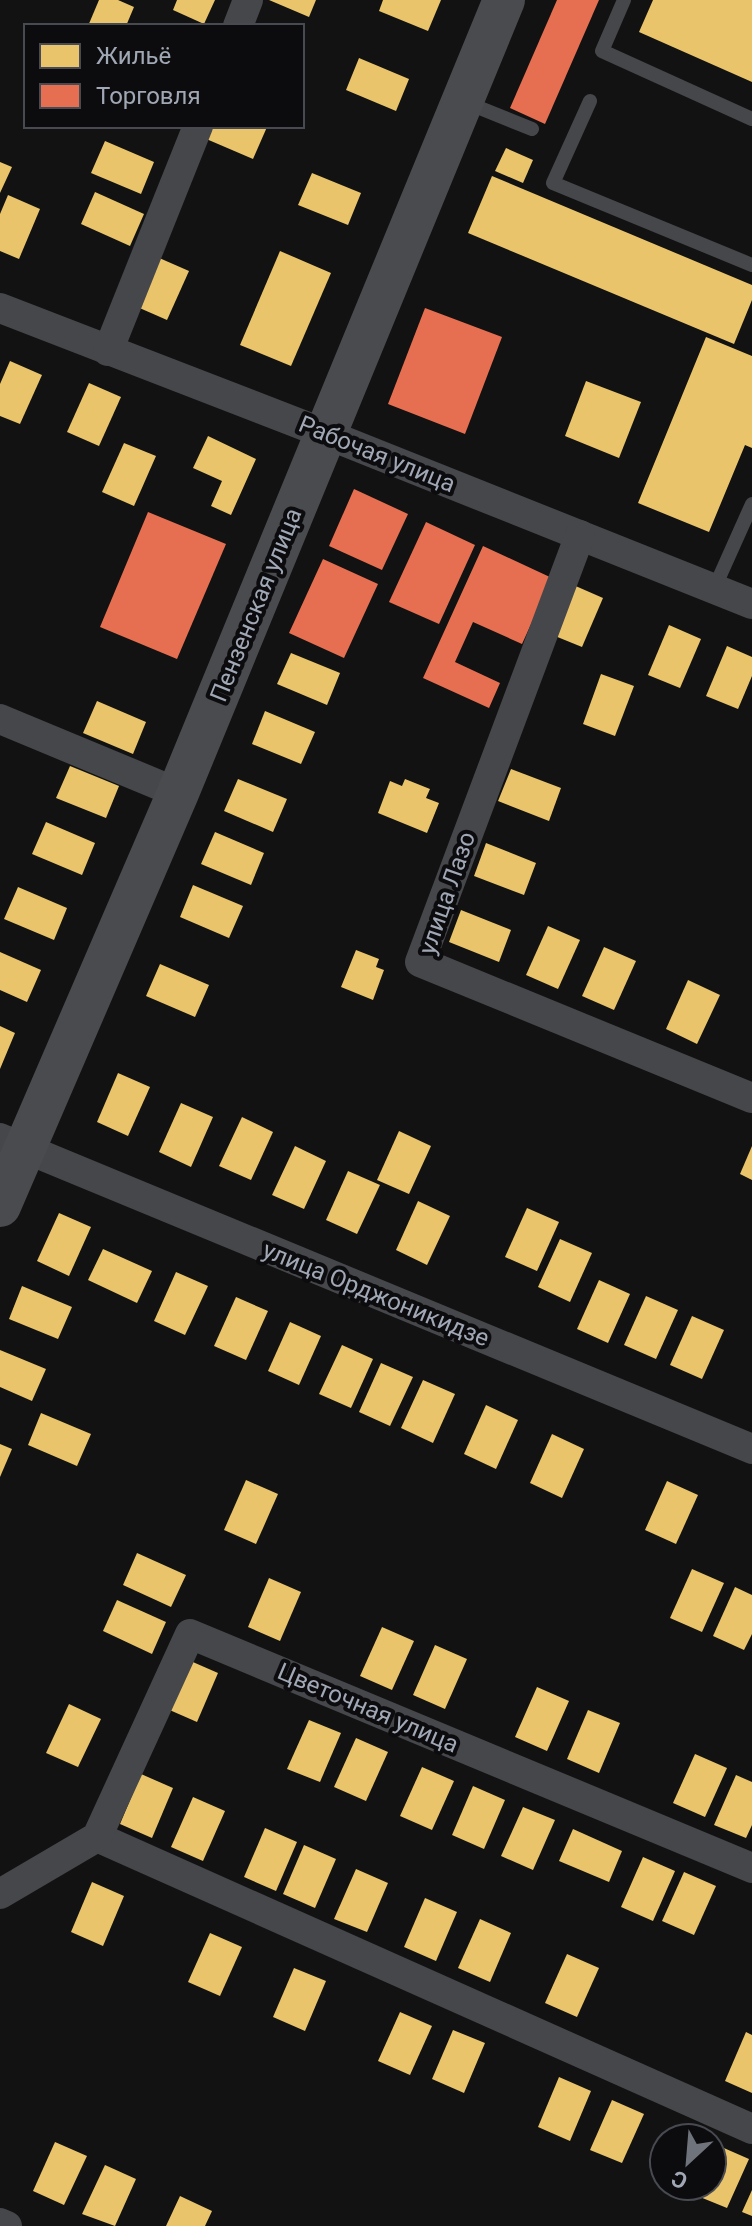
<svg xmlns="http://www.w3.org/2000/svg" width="752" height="2226" font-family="Roboto,sans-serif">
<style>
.homes{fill:#e9c46a}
.shops{fill:#e76f51}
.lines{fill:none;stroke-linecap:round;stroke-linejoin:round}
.lane{stroke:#46474b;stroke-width:14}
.street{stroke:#46474b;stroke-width:30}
.secondary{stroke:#4a4b4f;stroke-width:42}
.labels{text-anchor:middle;stroke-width:8;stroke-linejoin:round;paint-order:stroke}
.street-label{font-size:24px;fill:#a1a8b5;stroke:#0c0c0e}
</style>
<rect width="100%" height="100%" fill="#121212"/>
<g class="homes">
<polygon points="99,0 118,0 134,7 126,26 88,26"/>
<polygon points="177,0 215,0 204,24 173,10"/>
<polygon points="269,0 316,0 309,17"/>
<polygon points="383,0 441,0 428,31 379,11"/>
<polygon points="653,0 752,0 752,82 639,32"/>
<polygon points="359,58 409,79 396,111 346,90"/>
<polygon points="209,126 264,126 267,127 253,159 204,138"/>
<polygon points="105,141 154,162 141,194 91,173"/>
<polygon points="506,148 533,160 523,183 495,171"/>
<polygon points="0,162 12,167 0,193"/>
<polygon points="312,173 361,193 348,225 298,205"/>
<polygon points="492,176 752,285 752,300 734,344 468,233"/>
<polygon points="95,192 144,214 130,246 81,224"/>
<polygon points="8,195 40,209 19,259 0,251 0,214"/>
<polygon points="280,251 331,273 291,366 240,345"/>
<polygon points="157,257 189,271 167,320 135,306"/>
<polygon points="706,337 752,356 752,448 745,445 709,532 638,503"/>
<polygon points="10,361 42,375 20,424 0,416 0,384"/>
<polygon points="586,381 641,402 619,458 565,436"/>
<polygon points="89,383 121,397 99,446 67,432"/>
<polygon points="208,436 256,459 231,515 211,506 222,481 193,468"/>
<polygon points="124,443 156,456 134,506 102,492"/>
<polygon points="571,584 603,598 582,647 550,634"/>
<polygon points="669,625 701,639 680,688 648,675"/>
<polygon points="727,646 752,657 752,676 738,709 706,696"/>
<polygon points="291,653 340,673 327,705 277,684"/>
<polygon points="601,674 634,686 615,736 583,724"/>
<polygon points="97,701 146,722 133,754 83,733"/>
<polygon points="265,711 315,732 301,764 252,744"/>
<polygon points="70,766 119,786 106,818 56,798"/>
<polygon points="511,769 561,788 549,821 498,801"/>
<polygon points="238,779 287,799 273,832 224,811"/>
<polygon points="405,779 430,789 426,798 439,803 427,833 378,813 390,781 402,786"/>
<polygon points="46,822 95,843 82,875 32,854"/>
<polygon points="215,832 264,853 251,885 201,864"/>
<polygon points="486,843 536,863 524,895 474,876"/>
<polygon points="193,885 243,906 229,938 180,917"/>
<polygon points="18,887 67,908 54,940 4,919"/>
<polygon points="461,910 511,930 499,962 449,942"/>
<polygon points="548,926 580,940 558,989 526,975"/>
<polygon points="604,947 636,961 614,1010 582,996"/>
<polygon points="356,950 379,959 376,967 384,970 373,1000 341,987"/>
<polygon points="0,952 41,970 27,1002 0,990"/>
<polygon points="160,964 209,985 195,1017 146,996"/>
<polygon points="688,980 720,995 697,1044 666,1029"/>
<polygon points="0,1026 15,1033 0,1069"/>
<polygon points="118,1073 150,1087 128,1136 97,1122"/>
<polygon points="181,1103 213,1117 191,1167 159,1152"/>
<polygon points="242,1117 273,1132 251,1180 219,1166"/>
<polygon points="399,1131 431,1146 409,1194 377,1180"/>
<polygon points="295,1146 326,1161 304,1209 272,1195"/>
<polygon points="752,1146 752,1180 740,1174"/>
<polygon points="348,1171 380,1185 357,1234 326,1220"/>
<polygon points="418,1201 450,1216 427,1265 396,1250"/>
<polygon points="527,1208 559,1222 537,1271 505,1257"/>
<polygon points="59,1213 91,1227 69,1276 37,1261"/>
<polygon points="560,1239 592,1253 570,1302 538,1287"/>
<polygon points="103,1249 152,1271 137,1303 88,1280"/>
<polygon points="176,1272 208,1286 185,1335 154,1321"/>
<polygon points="599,1280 630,1294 608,1343 577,1329"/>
<polygon points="22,1286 72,1307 58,1339 9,1319"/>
<polygon points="646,1296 678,1310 656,1359 624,1345"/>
<polygon points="236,1297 268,1311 246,1360 214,1346"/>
<polygon points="692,1316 724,1330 702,1379 670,1365"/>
<polygon points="290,1322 321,1336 299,1385 268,1371"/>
<polygon points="342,1345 373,1359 351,1408 319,1394"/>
<polygon points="0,1350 46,1369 32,1401 0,1387"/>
<polygon points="381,1363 413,1377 390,1426 359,1412"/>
<polygon points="423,1380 455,1394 433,1443 401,1428"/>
<polygon points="486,1405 518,1420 496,1469 464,1454"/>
<polygon points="41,1413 91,1434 77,1466 28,1445"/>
<polygon points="552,1434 584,1449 562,1498 530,1483"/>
<polygon points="0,1444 12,1449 0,1477"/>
<polygon points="246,1480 278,1494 256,1544 224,1530"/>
<polygon points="667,1481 698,1495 676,1544 645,1530"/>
<polygon points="137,1553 186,1575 171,1607 123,1585"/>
<polygon points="692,1569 724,1583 702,1632 670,1618"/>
<polygon points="269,1578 301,1592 280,1641 248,1627"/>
<polygon points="735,1587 752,1595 752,1634 744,1650 713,1636"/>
<polygon points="117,1600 166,1622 152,1654 103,1631"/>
<polygon points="382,1627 414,1641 392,1690 360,1676"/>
<polygon points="435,1645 467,1659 445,1709 413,1695"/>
<polygon points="186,1659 218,1673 197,1722 165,1708"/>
<polygon points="537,1687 569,1701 547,1751 515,1737"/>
<polygon points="69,1704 101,1719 78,1767 46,1753"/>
<polygon points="588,1710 620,1723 599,1773 567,1759"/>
<polygon points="309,1720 341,1733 320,1782 287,1769"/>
<polygon points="356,1738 388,1752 366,1801 334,1787"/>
<polygon points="695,1754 727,1768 705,1817 673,1803"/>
<polygon points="422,1767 454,1781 432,1830 400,1816"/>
<polygon points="141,1774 173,1788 152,1838 120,1824"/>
<polygon points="736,1775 752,1782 752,1825 746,1838 714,1825"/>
<polygon points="473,1786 505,1800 484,1849 452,1835"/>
<polygon points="193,1797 225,1811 203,1861 171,1847"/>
<polygon points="523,1807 555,1820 533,1870 501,1856"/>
<polygon points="265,1828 297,1842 276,1891 244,1877"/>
<polygon points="573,1829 622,1851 609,1882 559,1861"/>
<polygon points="304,1845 336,1859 315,1908 283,1894"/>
<polygon points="643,1857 675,1871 653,1921 621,1907"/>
<polygon points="356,1869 388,1883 367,1932 334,1919"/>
<polygon points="684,1872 716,1886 694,1935 662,1921"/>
<polygon points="92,1882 124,1896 103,1946 71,1932"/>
<polygon points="425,1898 457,1912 436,1961 404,1947"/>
<polygon points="480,1919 511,1933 490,1982 458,1968"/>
<polygon points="210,1933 242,1947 220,1996 188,1982"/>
<polygon points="567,1954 599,1968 577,2017 545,2003"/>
<polygon points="294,1968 326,1981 305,2031 273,2017"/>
<polygon points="400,2012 432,2026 410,2075 378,2061"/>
<polygon points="453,2030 485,2043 464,2093 432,2079"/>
<polygon points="746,2032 752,2035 752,2093 725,2081"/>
<polygon points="559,2077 591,2091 570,2141 538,2127"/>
<polygon points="612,2100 644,2114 622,2163 590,2150"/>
<polygon points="55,2142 87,2156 64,2205 33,2191"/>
<polygon points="717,2145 749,2159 727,2208 695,2195 699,2186 712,2186 712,2156"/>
<polygon points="105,2165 136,2179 115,2226 82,2214"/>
<polygon points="752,2190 752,2216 742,2212"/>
<polygon points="180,2196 212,2211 205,2226 166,2226"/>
</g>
<g class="shops">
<polygon points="557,0 599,0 545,124 510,108"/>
<polygon points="425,308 502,337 465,434 388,404"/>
<polygon points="354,489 408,514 382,570 329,546"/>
<polygon points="148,512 226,544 177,659 100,627"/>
<polygon points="426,522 475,545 439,624 389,602"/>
<polygon points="483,546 552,578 522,644 473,622 455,662 500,683 489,708 423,678"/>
<polygon points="323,559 378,584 344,658 289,633"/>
</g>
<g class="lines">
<g class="lane">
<polyline points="624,0 602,51 752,119"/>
<polyline points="590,101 553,183 752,265"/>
<polyline points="465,102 532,129"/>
<polyline points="714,589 752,504"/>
</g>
<g class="street">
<polyline points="238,26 248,0"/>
<polyline points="0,308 326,434 752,604"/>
<polyline points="108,351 198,126"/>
<polyline points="580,535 420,962 752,1098"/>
<polyline points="0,719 178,793"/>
<polyline points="0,1138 752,1449"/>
<polyline points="97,1837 752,2129"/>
<polyline points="0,1894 97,1837 190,1634 752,1868"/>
<polyline points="0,2223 7,2226"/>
</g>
<polyline class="secondary" points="0,1206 178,793 504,0"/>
</g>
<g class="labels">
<g class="street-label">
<text transform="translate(377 454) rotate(22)" y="8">Рабочая улица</text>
<text transform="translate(256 605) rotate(-68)" y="8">Пензенская улица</text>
<text transform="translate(447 893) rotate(-71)" y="8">улица Лазо</text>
<text transform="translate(376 1294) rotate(22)" y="8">улица Орджоникидзе</text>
<text transform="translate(368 1708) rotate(23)" y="8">Цветочная улица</text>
</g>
</g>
<rect x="24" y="24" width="280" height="104" fill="#0c0c0e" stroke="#484a51" stroke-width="2"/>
<rect x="40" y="44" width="40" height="24" fill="#e9c46a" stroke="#484a51" stroke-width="2"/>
<text x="96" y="64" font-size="24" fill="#a1a8b5">Жильё</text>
<rect x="40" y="84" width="40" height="24" fill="#e76f51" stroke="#484a51" stroke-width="2"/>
<text x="96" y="104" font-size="24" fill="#a1a8b5">Торговля</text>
<g transform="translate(688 2162) rotate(206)"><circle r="38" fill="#0c0c0e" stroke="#484a51" stroke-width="2"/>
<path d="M0-6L14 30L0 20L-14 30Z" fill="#6f747c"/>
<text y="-12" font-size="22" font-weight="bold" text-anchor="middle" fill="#a1a8b5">С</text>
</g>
</svg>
